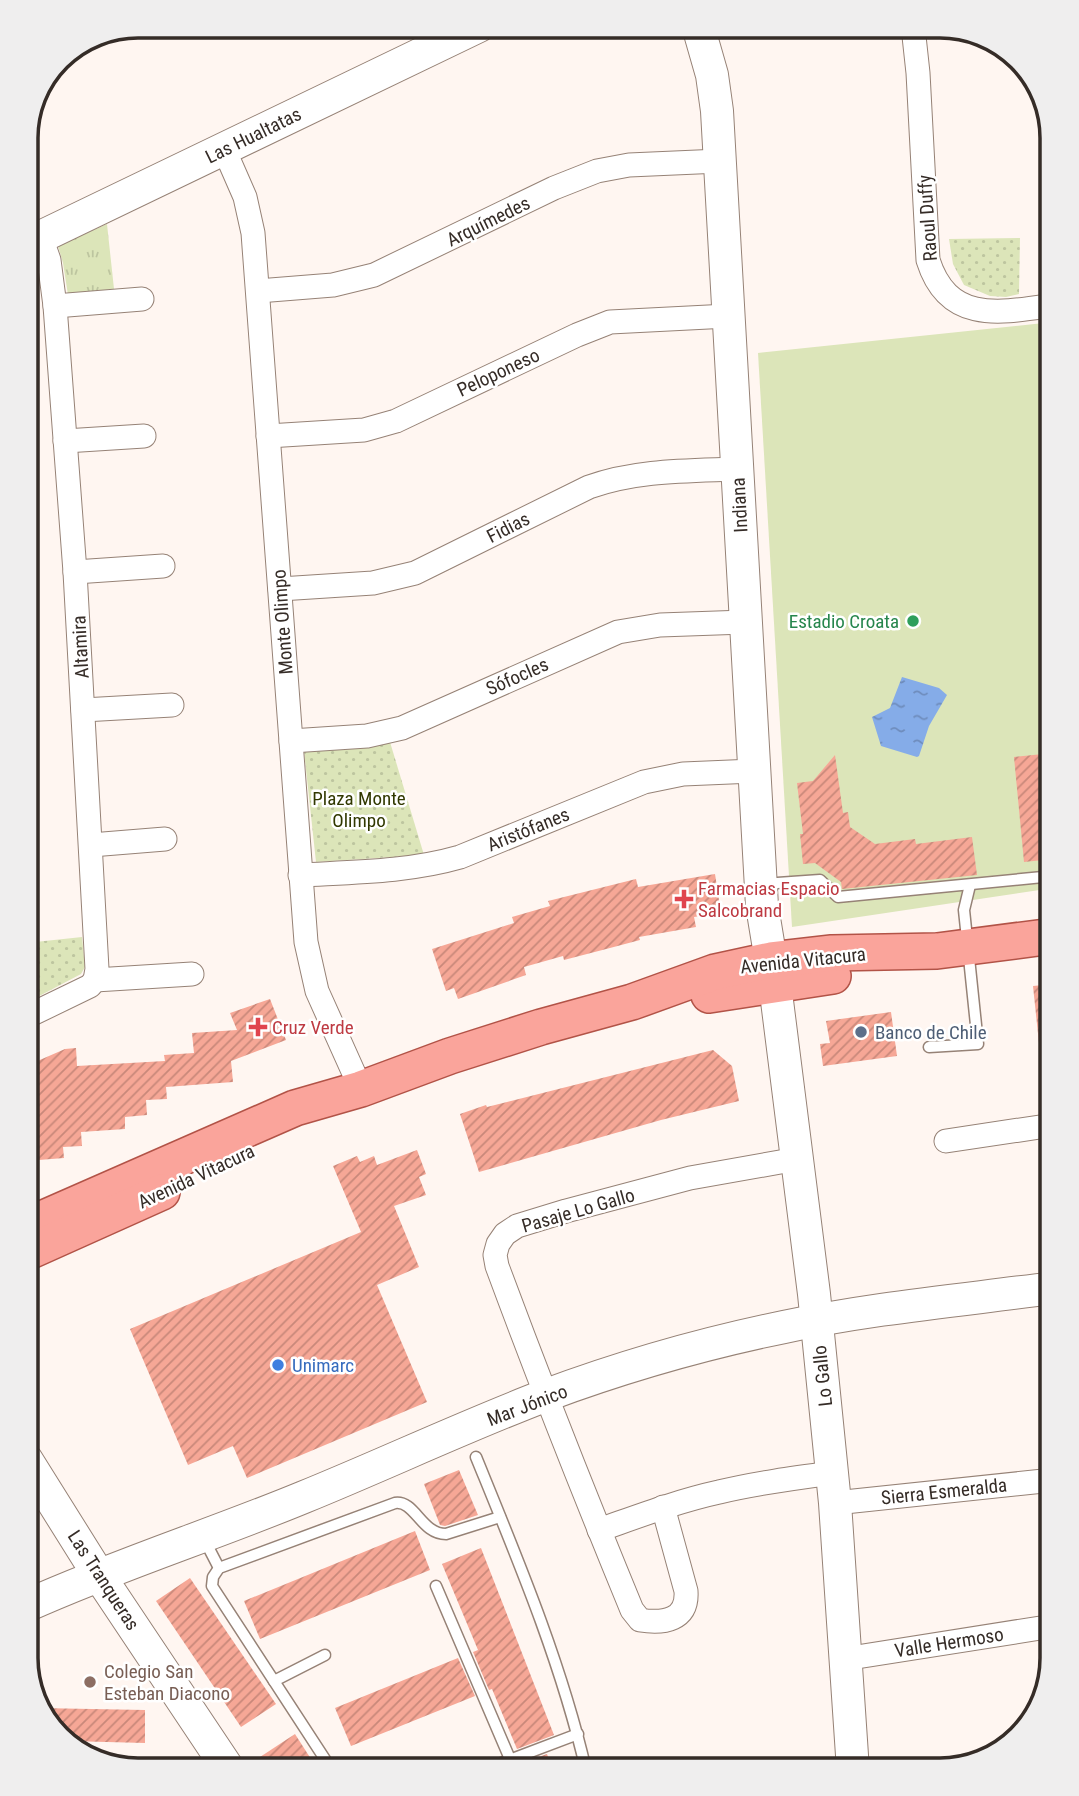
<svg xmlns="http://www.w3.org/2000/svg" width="1079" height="1796" font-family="'Roboto Condensed',sans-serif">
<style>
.grass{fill:url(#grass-tufts)}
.park{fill:url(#park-dots)}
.pitch{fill:#dce5b9}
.water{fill:url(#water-ripples)}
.building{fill:url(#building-hatch)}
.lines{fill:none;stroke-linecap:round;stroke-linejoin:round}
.lane-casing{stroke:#968276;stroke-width:13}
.street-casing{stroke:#968276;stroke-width:25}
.secondary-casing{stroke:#968276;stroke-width:34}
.primary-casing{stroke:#b25347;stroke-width:38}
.lane{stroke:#fff;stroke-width:10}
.street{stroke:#fff;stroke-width:23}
.secondary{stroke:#fff;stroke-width:32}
.primary{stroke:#faa49b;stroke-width:35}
.leisure-dot{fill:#2e9e5b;stroke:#fff;stroke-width:2.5}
.health-dot{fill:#e0444e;stroke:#fff;stroke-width:2.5}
.service-dot{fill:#5c6f8a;stroke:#fff;stroke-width:2.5}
.shop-dot{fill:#3f7fe0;stroke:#fff;stroke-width:2.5}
.education-dot{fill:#8d6e63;stroke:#fff;stroke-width:2.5}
.labels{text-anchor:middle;stroke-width:5;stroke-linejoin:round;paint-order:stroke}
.street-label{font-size:19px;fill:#352c27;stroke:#fff}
.leisure-label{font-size:19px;fill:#27864d;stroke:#fff;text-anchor:end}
.park-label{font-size:19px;fill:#313800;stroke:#fff}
.health-label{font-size:19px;fill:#be3a42;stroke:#fff;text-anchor:start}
.service-label{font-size:19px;fill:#4e5e75;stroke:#fff;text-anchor:start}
.shop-label{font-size:19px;fill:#366cbe;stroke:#fff;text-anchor:start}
.education-label{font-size:19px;fill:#785e54;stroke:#fff;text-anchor:start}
.rim{fill:none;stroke:#352c27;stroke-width:3.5}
</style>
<defs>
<pattern id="grass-tufts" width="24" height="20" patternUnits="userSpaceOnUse" patternTransform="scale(1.75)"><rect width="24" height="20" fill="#dce5b9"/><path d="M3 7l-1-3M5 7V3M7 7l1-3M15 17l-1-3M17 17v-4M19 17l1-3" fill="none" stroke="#bdc59f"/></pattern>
<pattern id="park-dots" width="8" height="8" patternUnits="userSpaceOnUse" patternTransform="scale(1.75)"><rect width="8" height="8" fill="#dce5b9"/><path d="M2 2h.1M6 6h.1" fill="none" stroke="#bdc59f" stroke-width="1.8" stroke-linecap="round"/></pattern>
<pattern id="water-ripples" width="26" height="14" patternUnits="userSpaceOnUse" patternTransform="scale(1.75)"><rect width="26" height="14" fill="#85ace8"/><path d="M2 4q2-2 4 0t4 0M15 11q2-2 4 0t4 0" fill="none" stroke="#6e8cbc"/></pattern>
<pattern id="building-hatch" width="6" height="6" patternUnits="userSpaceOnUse" patternTransform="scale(1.75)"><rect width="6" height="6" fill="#f6a796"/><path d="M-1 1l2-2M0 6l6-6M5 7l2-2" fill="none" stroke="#c8887a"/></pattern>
</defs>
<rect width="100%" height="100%" fill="#fff6f1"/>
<polygon class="grass" points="107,224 114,289 68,295 63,263 58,246"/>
<g class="park">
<polygon points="1020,238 1019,294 1006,297 990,296 964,285 953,264 949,239"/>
<polygon points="390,742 424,855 316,862 304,751"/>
<polygon points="82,937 85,967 81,974 26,1003 26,943"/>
</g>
<polygon class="pitch" points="1053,322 1053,888 792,927 758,353"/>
<polygon class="water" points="902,677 939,688 947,695 929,726 919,756 917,757 881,746 872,717 890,708"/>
<g class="building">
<polygon points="1053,753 1053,859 1024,862 1014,757"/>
<polygon points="835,755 843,813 848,812 850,827 875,844 915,839 916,844 972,837 977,875 842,889 841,882 815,863 803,864 800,834 803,834 797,783 813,781"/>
<polygon points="715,874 721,913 694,917 696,927 639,937 640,940 610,948 564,960 563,956 524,967 526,975 458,999 454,988 446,991 432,949 514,923 512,917 550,906 548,901 636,879 638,887"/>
<polygon points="1053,984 1053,1041 1039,1043 1033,986"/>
<polygon points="270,999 286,1040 231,1061 233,1082 166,1087 167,1099 146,1100 147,1115 125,1117 125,1129 81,1132 82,1146 63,1147 64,1158 26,1161 26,1066 65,1049 76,1048 77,1066 165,1061 164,1055 194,1053 192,1033 237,1030 230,1013"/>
<polygon points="891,1012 897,1056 823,1066 820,1044 830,1043 826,1021"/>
<polygon points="713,1050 732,1066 739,1101 661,1120 479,1172 460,1114 486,1105 487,1107"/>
<polygon points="417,1150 426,1174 419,1177 426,1195 394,1206 419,1267 377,1285 427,1402 247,1478 233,1446 188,1465 130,1329 361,1232 333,1166 357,1156 360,1162 374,1156 377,1165"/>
<polygon points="459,1470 478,1515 445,1526 440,1525 424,1484"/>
<polygon points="415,1531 430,1570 260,1639 244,1601"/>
<polygon points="481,1548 554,1735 517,1749 492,1689 489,1690 473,1652 478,1650 442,1564"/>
<polygon points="190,1578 276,1704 241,1727 156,1601"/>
<polygon points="458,1658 475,1696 351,1746 335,1708"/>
<polygon points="39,1708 145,1710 145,1743 68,1741"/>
<polygon points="295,1734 318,1770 264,1770 257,1759"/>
<polygon points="547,1754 553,1770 525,1770 522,1763"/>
</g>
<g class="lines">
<defs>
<g id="lane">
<polyline points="763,884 820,880 838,897 1053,876"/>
<polyline points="929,1047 978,1044 964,910 970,885"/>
<path d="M476,1457C518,1560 561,1662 586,1770"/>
<polyline points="203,1537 219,1568"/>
<polyline points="436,1586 510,1759"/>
<polyline points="274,1681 325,1655"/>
<path d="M332,1770L212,1586L213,1577L219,1568L395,1503C415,1500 421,1534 446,1534L500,1517"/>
<polyline points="483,1770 578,1734"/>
</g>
<g id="street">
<path d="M913,27L918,73L928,260C948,324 1000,313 1053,305"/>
<polyline points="224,149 245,197 253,233 306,942 317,991 361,1089"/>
<polyline points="258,291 333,285 374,275 554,188 597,171 629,165 720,161"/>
<polyline points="55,306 142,299"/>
<polyline points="268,436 364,430 396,421 577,335 610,322 728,316"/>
<polyline points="65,441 144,436"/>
<polyline points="75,572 163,566"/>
<path d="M280,589L373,583L415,573L589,487C637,470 687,471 737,469"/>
<polyline points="83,710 172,705"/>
<polyline points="291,741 367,736 402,728 618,632 660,625 745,622"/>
<polyline points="91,845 165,839"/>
<path d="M300,875C354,872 408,872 460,857L644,782L683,774L754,771"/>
<polyline points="95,980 192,974"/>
<polyline points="26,1017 90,986 95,980 97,969 75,572 55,306 49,260 41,237"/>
<polyline points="946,1141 1053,1125"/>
<polyline points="835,1503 1053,1480"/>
<path d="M663,1507L686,1591C688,1620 664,1624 640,1620L632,1610C585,1496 540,1382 497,1266L495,1255L498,1244L505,1234L517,1226L566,1211L690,1178L797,1159"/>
<path d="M599,1530C639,1516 678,1501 719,1492C756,1483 794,1478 832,1473"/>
<polyline points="844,1659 1053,1626"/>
</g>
<g id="secondary">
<polyline points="698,26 712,75 717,111 762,906 775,985 814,1294 835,1503 853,1770"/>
<polyline points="26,244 479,26"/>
<polyline points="26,1459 98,1574 229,1770"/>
<path d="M26,1606C117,1565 212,1535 304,1497C385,1464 463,1427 544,1396C619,1368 706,1343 784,1327C872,1308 963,1300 1053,1288"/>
</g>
<g id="primary">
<polyline points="709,995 833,976"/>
<polyline points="26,1226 295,1108 361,1089 450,1056 541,1027 632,1002 715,972 771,960 832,953 937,951 1053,936"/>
<polyline points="26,1253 162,1192"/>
</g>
</defs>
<use href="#lane" class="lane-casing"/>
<use href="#street" class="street-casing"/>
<use href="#secondary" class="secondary-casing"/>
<use href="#primary" class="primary-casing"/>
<use href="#lane" class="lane"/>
<use href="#street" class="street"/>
<use href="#secondary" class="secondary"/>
<use href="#primary" class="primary"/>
</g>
<circle class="leisure-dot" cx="913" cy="621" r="7"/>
<g class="health-dot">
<path d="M680.5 888.5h7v7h7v7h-7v7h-7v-7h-7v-7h7z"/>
<path d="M254.5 1016.5h7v7h7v7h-7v7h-7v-7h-7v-7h7z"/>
</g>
<circle class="service-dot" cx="861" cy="1032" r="7"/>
<circle class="shop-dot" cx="278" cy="1365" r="7"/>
<circle class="education-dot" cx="90" cy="1682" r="7"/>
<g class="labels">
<g class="street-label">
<text transform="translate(253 135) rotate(-26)" y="7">Las Hualtatas</text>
<text transform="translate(927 218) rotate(-94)" y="7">Raoul Duffy</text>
<text transform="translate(488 221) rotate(-26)" y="7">Arquímedes</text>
<text transform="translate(498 372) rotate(-25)" y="7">Peloponeso</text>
<text transform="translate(739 505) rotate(-93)" y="7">Indiana</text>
<text transform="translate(508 527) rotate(-27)" y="7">Fidias</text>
<text transform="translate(282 622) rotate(-94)" y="7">Monte Olimpo</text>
<text transform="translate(80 647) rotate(-93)" y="7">Altamira</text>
<text transform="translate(517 676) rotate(-24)" y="7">Sófocles</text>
<text transform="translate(528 829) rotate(-22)" y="7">Aristófanes</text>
<text transform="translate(803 960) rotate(-6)" y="7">Avenida Vitacura</text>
<text transform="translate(196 1176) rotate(-25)" y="7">Avenida Vitacura</text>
<text transform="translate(578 1210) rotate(-16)" y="7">Pasaje Lo Gallo</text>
<text transform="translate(822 1376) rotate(-96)" y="7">Lo Gallo</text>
<text transform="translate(527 1405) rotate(-21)" y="7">Mar Jónico</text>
<text transform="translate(944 1491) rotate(-6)" y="7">Sierra Esmeralda</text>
<text transform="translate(104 1580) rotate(57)" y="7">Las Tranqueras</text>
<text transform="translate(949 1642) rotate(-9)" y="7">Valle Hermoso</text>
</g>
<g class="leisure-label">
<text x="899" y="628">Estadio Croata</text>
</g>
<g class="park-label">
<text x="359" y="805">Plaza Monte<tspan x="359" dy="22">Olimpo</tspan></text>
</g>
<g class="health-label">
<text x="698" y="895">Farmacias Espacio<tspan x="698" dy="22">Salcobrand</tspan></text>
<text x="272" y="1034">Cruz Verde</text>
</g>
<g class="service-label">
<text x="875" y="1039">Banco de Chile</text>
</g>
<g class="shop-label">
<text x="292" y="1372">Unimarc</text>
</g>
<g class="education-label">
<text x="104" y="1678">Colegio San<tspan x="104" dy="22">Esteban Diacono</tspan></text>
</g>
</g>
<path d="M0 0H1079V1796H0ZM138 38H940A100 100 0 0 1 1040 138V1658A100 100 0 0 1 940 1758H138A100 100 0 0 1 38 1658V138A100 100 0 0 1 138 38Z" fill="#efeeee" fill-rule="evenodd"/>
<path class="rim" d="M138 38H940A100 100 0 0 1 1040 138V1658A100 100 0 0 1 940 1758H138A100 100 0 0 1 38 1658V138A100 100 0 0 1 138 38Z"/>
</svg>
